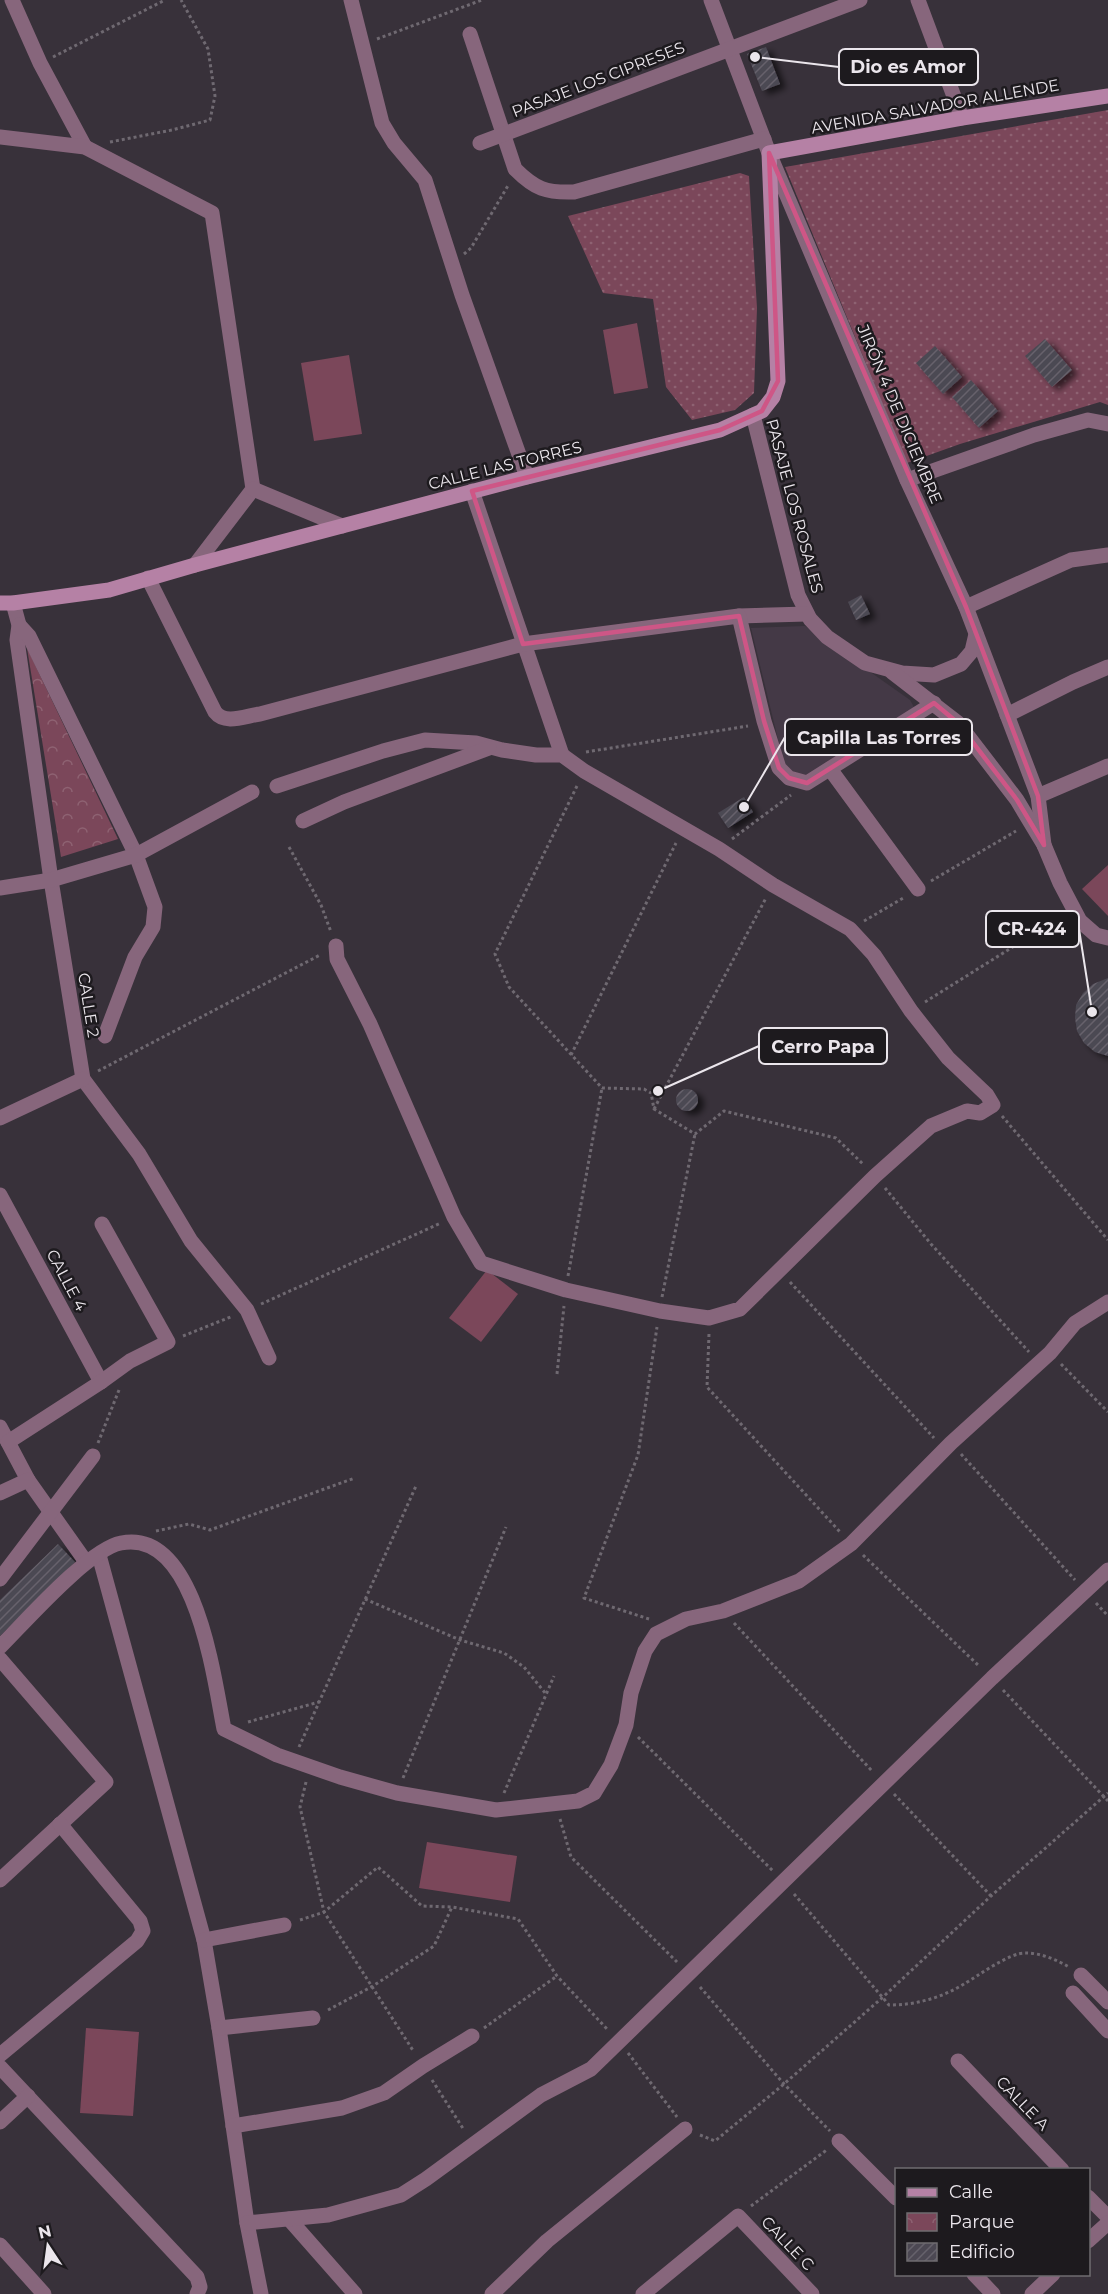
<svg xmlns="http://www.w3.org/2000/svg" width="1108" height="2294" font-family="Montserrat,sans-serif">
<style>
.built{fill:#443946}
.grass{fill:url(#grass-dots)}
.park{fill:url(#park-crowns)}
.pitch{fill:#7b475a}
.building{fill:url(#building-hatch);filter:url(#shadow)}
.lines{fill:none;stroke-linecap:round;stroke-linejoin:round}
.path{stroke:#6f6971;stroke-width:3;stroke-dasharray:3 3;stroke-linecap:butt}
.street{stroke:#87667c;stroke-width:15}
.secondary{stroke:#b581a5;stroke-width:15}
.marked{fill:none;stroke:#ce5686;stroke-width:4.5;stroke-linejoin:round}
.labels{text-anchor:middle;stroke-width:5;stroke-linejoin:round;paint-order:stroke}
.street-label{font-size:16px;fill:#ebe6ec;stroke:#1d1a1e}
.leader{fill:none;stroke:#ebe6ec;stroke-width:2}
.callout-dot{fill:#ebe6ec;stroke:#1d1a1e;stroke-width:2}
.callout{fill:#1d1a1e;stroke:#ebe6ec;stroke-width:2}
.callout-label{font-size:18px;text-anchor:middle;font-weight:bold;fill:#ebe6ec}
</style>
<defs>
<pattern id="grass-dots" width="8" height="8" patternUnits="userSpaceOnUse" patternTransform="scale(1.5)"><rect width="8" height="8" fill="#7b475a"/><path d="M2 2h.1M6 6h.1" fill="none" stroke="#8e6272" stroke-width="1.8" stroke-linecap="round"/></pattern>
<pattern id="park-crowns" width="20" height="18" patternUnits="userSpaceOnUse" patternTransform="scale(1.5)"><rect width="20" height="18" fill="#7b475a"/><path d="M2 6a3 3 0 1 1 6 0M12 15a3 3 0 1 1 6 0" fill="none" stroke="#8e6272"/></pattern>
<pattern id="building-hatch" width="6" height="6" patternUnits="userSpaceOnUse" patternTransform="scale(1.5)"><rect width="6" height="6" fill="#4c4853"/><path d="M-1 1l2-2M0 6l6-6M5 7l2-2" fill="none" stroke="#66626c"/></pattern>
<filter id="shadow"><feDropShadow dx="6" dy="4" stdDeviation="3" flood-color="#0009"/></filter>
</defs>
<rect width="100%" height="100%" fill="#38313a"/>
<polygon class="built" points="805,626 910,700 915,709 811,777 801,775 785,768 751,628"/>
<g class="grass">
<polygon points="1108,110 1108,405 1100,402 960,444 907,463 785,167"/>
<polygon points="740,173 749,176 757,308 754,393 735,410 692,420 666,387 653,299 603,293 568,216"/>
</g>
<polygon class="park" points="27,648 118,839 61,857"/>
<g class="pitch">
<polygon points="637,323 648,388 614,394 603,330"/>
<polygon points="349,355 362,434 314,441 301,363"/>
<polygon points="1108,865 1108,916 1082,889"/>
<polygon points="487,1270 518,1294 481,1342 449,1318"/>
<polygon points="427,1842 517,1856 510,1902 419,1888"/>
<polygon points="86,2028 139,2032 133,2116 80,2113"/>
</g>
<g class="building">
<polygon points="766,47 780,84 762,91 747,54"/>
<polygon points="1045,339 1072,370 1052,387 1025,356"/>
<polygon points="935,346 962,377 943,394 916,363"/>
<polygon points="971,380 998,411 979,428 952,397"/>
<polygon points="861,595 870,614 856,620 848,602"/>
<polygon points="744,797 753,812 728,828 718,813"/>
<polygon points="1108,978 1108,1056 1095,1052 1084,1043 1077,1031 1075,1018 1076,1005 1083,993 1093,984"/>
<circle cx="687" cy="1100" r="11"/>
<polygon points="58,1544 75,1562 0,1636 0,1600"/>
</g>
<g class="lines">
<g class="path">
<polyline points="377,39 482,0"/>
<polyline points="53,57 165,0"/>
<polyline points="110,142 172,130 210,120 215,96 208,49 181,0"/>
<polyline points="464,254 471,248 509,184"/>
<polyline points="586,752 748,726"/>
<polyline points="577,786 495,954 509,987 602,1088 644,1089 651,1093 654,1109 695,1134 724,1111 836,1138 864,1165"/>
<polyline points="732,839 791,795"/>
<polyline points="289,847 321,905 331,932"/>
<polyline points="931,881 1016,831"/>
<polyline points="864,921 905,897"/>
<polyline points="925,1002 1059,918"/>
<polyline points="571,1055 676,843"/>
<polyline points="98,1071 320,955"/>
<polyline points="654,1109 766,898"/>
<polyline points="1002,1116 1108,1240"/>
<polyline points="885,1188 931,1244 1029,1352"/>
<polyline points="568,1276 602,1088"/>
<polyline points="790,1282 934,1438"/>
<polyline points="662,1297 695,1134"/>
<polyline points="261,1304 441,1223"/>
<polyline points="709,1334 707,1387 841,1533"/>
<polyline points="183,1336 233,1316"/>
<polyline points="1061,1364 1108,1412"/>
<polyline points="557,1374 564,1306"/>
<polyline points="98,1443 119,1390"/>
<polyline points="961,1454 1075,1580"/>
<polyline points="156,1531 189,1524 210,1530 355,1478"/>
<polyline points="863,1555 979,1666"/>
<polyline points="365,1599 460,1640 504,1653 524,1667 546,1694"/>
<polyline points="1096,1603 1108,1616"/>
<polyline points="649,1619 584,1598 638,1455 657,1327"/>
<polyline points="734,1623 873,1772"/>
<polyline points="1003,1690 1108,1801"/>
<polyline points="248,1722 319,1702"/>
<polyline points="638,1737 773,1871"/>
<polyline points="299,1747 416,1486"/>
<polyline points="403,1778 506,1527"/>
<polyline points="306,1782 300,1807 324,1912 414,2052"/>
<polyline points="504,1793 554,1676"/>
<polyline points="894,1794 991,1896"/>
<polyline points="560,1819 571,1857 677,1962"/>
<path d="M794,1894L889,2005C916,2005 941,1998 964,1984C978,1976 1010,1952 1026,1953C1041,1953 1057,1960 1069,1967"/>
<polyline points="300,1920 324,1912 378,1867 422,1906 452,1907 518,1919 557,1976 608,2030"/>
<polyline points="700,1987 784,2084 830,2131"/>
<polyline points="328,2010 373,1986 434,1946 452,1907"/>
<polyline points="484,2028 557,1976"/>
<polyline points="628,2053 677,2117"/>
<polyline points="432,2080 464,2130"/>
<polyline points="700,2135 715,2141 784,2084 883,1997 991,1896 1108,1793"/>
<polyline points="751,2206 828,2149"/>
</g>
<g class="street">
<polyline points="12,0 40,63 85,147"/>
<polyline points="351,0 382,123 394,143 425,180 462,295 527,477"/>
<polyline points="711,0 769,153 907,480 966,607 1038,796 1044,845"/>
<polyline points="918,0 962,118"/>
<path d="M470,34L515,169C535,189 546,193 574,192L764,139"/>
<polyline points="0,137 85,147 212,213 253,489 195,565"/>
<polyline points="480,143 860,0"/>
<polyline points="753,415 798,595 810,619 827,637 865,663 902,673 934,675 961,664 972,651 976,634"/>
<polyline points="907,480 1034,435 1088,420 1108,424"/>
<polyline points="253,489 342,526"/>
<polyline points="472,491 562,755"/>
<path d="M148,578L215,712C225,725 245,716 260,714L523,644L739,616L807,614"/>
<polyline points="13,603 19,625 17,640 51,880 83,1079 139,1154 191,1241 247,1310 269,1358"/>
<polyline points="966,607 1071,560 1108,555"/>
<polyline points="739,616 764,721 779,768 789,778 807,783 934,703"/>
<polyline points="19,625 29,636 136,855 155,907 153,927 135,957 105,1036"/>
<polyline points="892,672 958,723 1017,800 1044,845 1060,883 1080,921 1096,935 1108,938"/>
<polyline points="1007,715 1073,682 1108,667"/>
<polyline points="830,769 918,889"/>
<polyline points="277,786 383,751 425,740 476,743 502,750 536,755 562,755 584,771 719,849 773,885 850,929 874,955 911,1011 948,1058 987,1095 993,1105 980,1113 967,1111 931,1126 875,1176 740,1309 709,1318 660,1311 566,1290 481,1263 454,1217 370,1024 337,959 336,946"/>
<polyline points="1038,796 1108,766"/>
<polyline points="303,821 344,802 489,748"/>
<polyline points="0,888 51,880 136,855 252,792"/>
<polyline points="0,1118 83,1079"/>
<polyline points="0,1195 101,1382"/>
<polyline points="0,1427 28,1480 86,1562"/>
<polyline points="8,1442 101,1382 130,1361 168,1342 102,1224"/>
<polyline points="0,1493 28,1480"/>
<polyline points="99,1555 204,1940 219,2028 247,2223 261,2294"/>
<polyline points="0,1579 93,1456"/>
<path d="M0,1647C25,1622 89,1549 121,1543C196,1528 214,1679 224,1729L277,1755L340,1777L397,1793L496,1810L578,1801L594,1793L611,1765L626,1725L631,1693L645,1651L656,1634L686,1619L723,1611L799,1581L851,1544L951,1443L1050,1353L1075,1323L1108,1302"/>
<polyline points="0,1659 106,1782 0,1880"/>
<polyline points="204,1940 284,1925"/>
<polyline points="1081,1975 1108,2002"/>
<polyline points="1073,1993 1108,2031"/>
<polyline points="219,2028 313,2018"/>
<polyline points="0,2055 137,1941 143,1931 140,1921 60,1824"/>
<polyline points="958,2061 1062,2170"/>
<polyline points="0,2067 197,2277 200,2287 197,2294"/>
<polyline points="0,2122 28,2096"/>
<polyline points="233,2126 342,2108 384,2093 423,2066 472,2036"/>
<polyline points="839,2141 896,2198"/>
<polyline points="1088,2197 1108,2217"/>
<polyline points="289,2219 355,2294"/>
<polyline points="247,2223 328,2215 401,2195 426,2179 541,2095 591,2069 992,1678 1108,1570"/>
<polyline points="1088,2241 1108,2223"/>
<polyline points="0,2245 44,2294"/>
<polyline points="974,2274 993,2294"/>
<polyline points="492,2294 547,2241 685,2129"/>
<polyline points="643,2294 738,2216 812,2294"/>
<polyline points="1032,2294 1053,2274"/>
</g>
<polyline class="secondary" points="0,603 13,603 109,590 195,565 527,477 720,430 762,411 773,397 778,381 769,153 962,118 1108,96"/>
</g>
<path class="marked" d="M769,153L966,607L1038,796L1044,845L1017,800L958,723L934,703L807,783L789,778L779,768L764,721L739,616L523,644L472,491L720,430L762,411L778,381Z"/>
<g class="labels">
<g class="street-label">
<text transform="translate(598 79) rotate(-21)" y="6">PASAJE LOS CIPRESES</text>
<text transform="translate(935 106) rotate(-10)" y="6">AVENIDA SALVADOR ALLENDE</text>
<text transform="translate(900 414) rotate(67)" y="6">JIRÓN 4 DE DICIEMBRE</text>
<text transform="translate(505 465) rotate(-14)" y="6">CALLE LAS TORRES</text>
<text transform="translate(795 506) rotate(75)" y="6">PASAJE LOS ROSALES</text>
<text transform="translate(89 1005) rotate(81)" y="6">CALLE 2</text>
<text transform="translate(67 1280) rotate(62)" y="6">CALLE 4</text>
<text transform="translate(1023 2103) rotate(46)" y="6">CALLE A</text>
<text transform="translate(788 2243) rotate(46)" y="6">CALLE C</text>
</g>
</g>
<path class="leader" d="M755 57L839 67M744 807L785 737M1092 1012L1079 929M658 1091L759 1046"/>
<g class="callout-dot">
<circle cx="755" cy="57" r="6"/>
<circle cx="744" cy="807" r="6"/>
<circle cx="1092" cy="1012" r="6"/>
<circle cx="658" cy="1091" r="6"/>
</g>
<g class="callout">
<rect x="839" y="49" width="139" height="36" rx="6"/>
<rect x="785" y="719" width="187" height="36" rx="6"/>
<rect x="986" y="911" width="93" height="36" rx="6"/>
<rect x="759" y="1028" width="128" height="36" rx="6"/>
</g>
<g class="callout-label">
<text x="908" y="73">Dio es Amor</text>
<text x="879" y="744">Capilla Las Torres</text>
<text x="1032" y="935">CR-424</text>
<text x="823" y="1053">Cerro Papa</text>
</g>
<rect x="895" y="2168" width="195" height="108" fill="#1d1a1e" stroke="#6f6c70" stroke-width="1.5"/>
<rect x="907" y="2188" width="30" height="9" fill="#b581a5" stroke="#6f6c70" stroke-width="1.5"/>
<text x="949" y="2198" font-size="18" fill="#ebe6ec">Calle</text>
<rect x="907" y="2213" width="30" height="18" fill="url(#park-crowns)" stroke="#6f6c70" stroke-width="1.5"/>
<text x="949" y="2228" font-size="18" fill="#ebe6ec">Parque</text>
<rect x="907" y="2243" width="30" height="18" fill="url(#building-hatch)" stroke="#6f6c70" stroke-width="1.5"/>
<text x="949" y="2258" font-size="18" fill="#ebe6ec">Edificio</text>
<g transform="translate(48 2246) rotate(347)" stroke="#1d1a1e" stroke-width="4.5" paint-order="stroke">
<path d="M0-4.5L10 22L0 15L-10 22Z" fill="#ebe6ec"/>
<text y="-9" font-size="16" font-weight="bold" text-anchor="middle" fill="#ebe6ec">N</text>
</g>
</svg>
